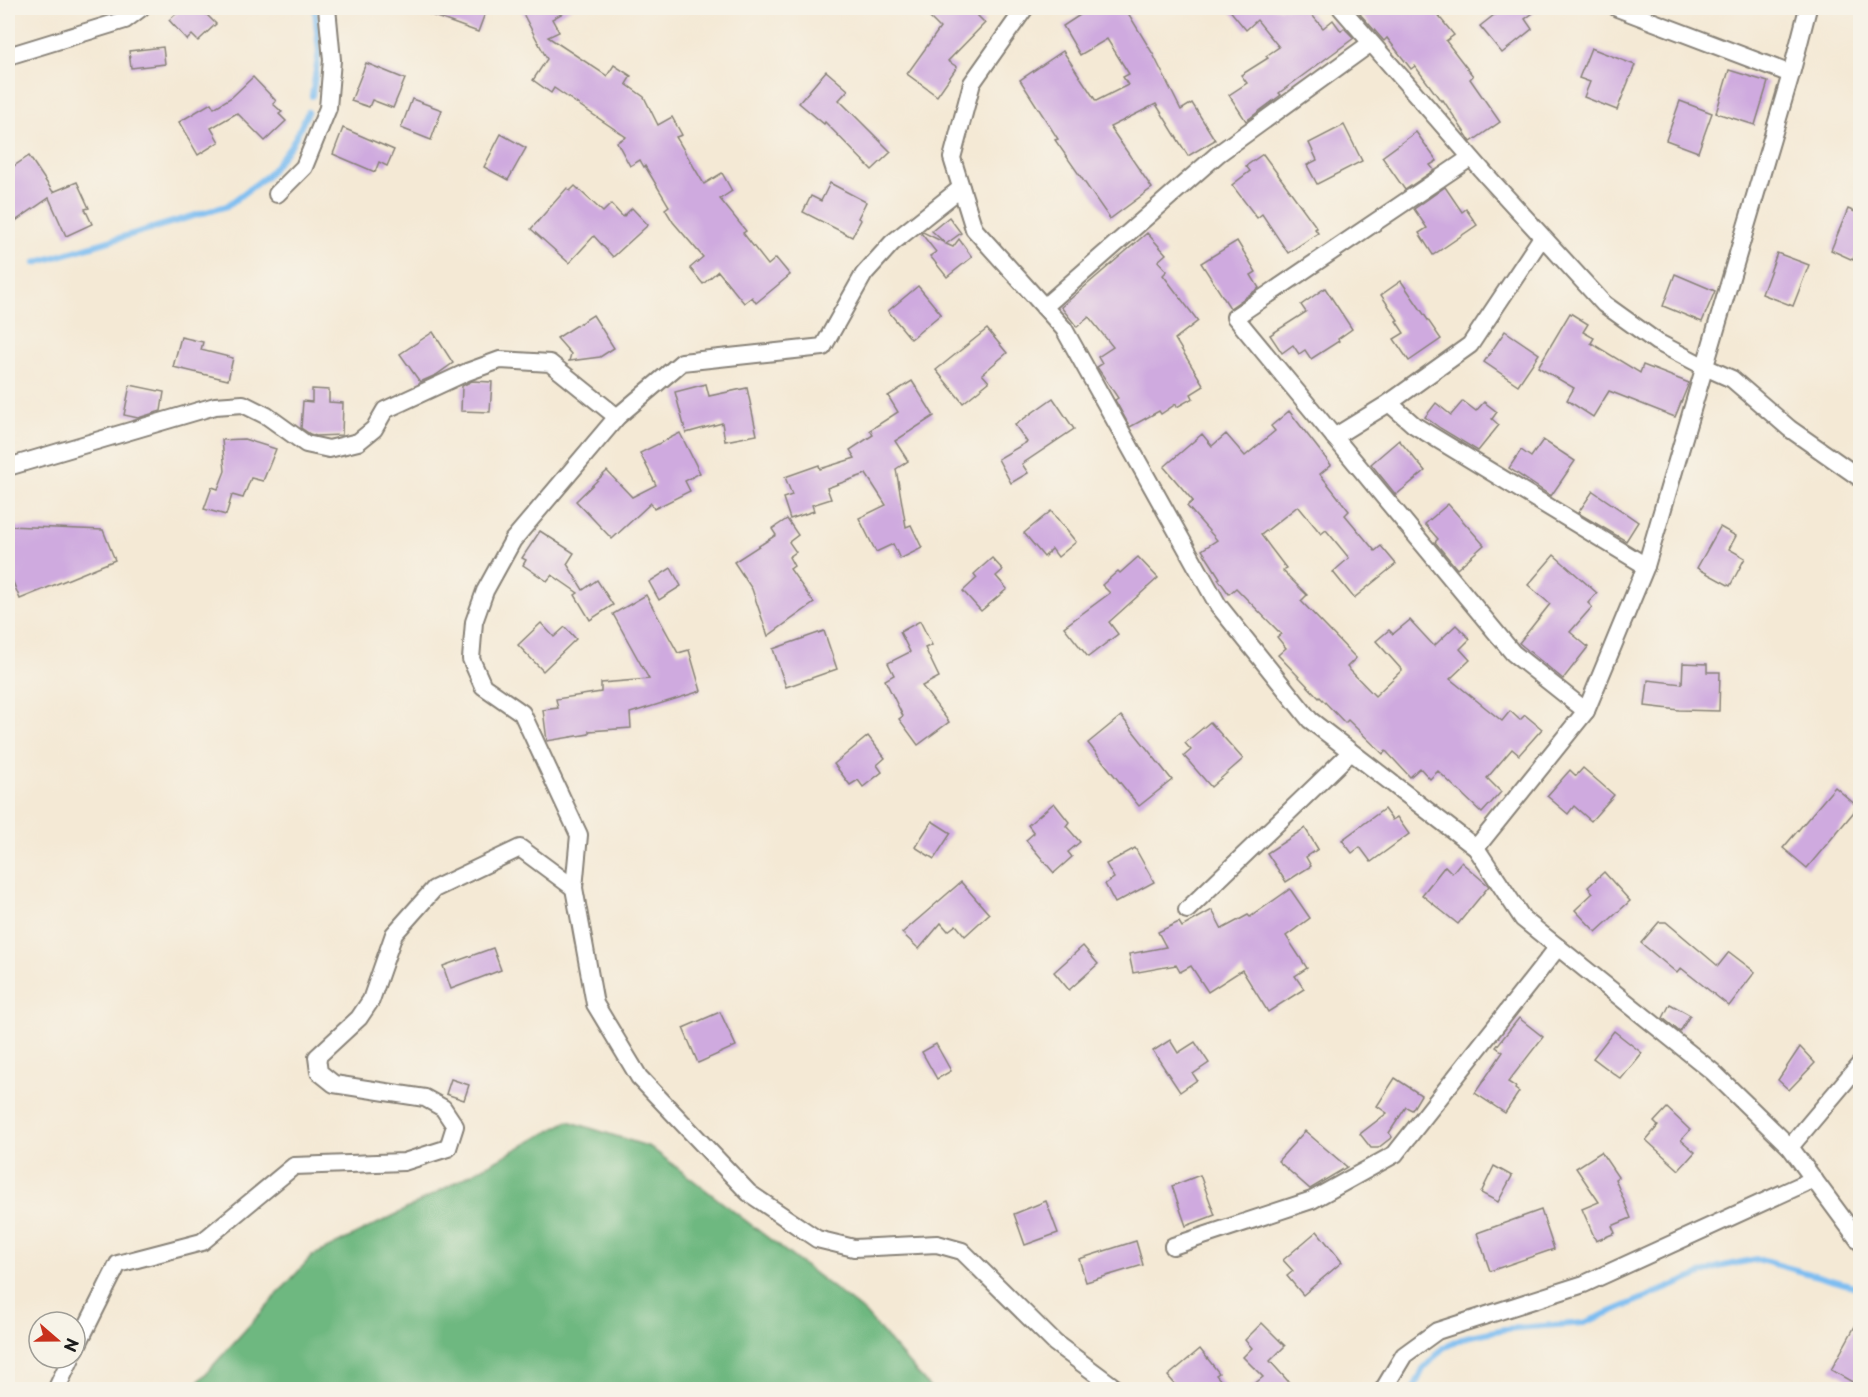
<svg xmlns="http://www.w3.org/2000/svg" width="1868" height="1397" font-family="'Playpen Sans',sans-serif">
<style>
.forest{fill:#6eb880;stroke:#456a4e;stroke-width:1.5}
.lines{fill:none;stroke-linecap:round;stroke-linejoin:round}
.stream{stroke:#7dbdf1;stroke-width:6}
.building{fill:#cfaadf}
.minor-casing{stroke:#888278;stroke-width:20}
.minor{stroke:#fff;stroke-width:16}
</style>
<rect width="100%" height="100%" fill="#f7f3e8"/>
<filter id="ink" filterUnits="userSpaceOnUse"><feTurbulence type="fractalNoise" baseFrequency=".0167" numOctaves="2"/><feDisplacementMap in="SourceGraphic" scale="12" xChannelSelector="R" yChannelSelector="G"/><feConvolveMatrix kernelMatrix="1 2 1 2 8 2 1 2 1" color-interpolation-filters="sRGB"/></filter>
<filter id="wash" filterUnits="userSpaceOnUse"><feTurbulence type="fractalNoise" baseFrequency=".008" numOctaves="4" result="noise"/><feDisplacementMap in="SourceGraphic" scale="24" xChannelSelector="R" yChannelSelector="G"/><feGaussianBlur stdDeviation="1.35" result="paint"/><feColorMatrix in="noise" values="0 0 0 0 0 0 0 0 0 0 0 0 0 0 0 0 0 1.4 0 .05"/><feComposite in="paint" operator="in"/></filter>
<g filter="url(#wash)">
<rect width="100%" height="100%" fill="#f4e9d5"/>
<polygon class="forest" points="568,1121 650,1147 863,1311 931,1389 192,1389 312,1256 403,1211"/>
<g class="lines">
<g class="stream">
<polyline points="312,96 319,52 315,8"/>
<polyline points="35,263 227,206 268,175 292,144 308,112"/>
<polyline points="1413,1390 1423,1369 1443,1348 1466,1337 1505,1329 1584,1323 1718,1267 1757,1259 1860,1288"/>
</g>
</g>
<g id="blocks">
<g class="building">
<polygon points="183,8 200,8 216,24 198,41 192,35 187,40 169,20"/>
<polygon points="417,8 487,8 478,32 417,10"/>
<polygon points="520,8 572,8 552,19 559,32 548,37 607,76 614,65 631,76 626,84 644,97 658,125 672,117 682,135 676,137 704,184 722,173 732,191 720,199 746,231 743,233 768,265 776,258 790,275 756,303 752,297 744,303 718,271 703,284 690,268 703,257 673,222 665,209 669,206 645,166 644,167 640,160 630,166 617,142 626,137 554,88 551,93 533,80 547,59"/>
<polygon points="920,8 970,8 985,23 948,61 957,67 937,96 907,74 940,28"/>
<polygon points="1075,8 1125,8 1153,54 1181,110 1192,103 1215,140 1188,156 1156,104 1110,127 1152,188 1110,219 1055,140 1058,139 1020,80 1063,51 1096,101 1128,85 1123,77 1129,74 1107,39 1080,55 1063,26 1080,15"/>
<polygon points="1228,8 1306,8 1323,28 1333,20 1341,31 1344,28 1354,38 1279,93 1281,95 1246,121 1229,95 1247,83 1241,75 1268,58 1266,56 1279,47 1257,20 1246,30"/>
<polygon points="1367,8 1432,8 1454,35 1446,41 1473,76 1470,79 1500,122 1471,142 1443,100 1441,101 1415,66 1411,69 1387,38 1384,41 1360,14"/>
<polygon points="1503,8 1540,8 1525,19 1532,29 1502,53 1480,26"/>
<polygon points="163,47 165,64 131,68 129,51"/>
<polygon points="1591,48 1635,65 1617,110 1584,97 1590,82 1579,78"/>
<polygon points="366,63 405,79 393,108 372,100 369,107 351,101"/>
<polygon points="1729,70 1768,82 1755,125 1716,113"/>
<polygon points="826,71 848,90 839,100 891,152 872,170 825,122 824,124 799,103"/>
<polygon points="253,77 276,101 273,104 282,112 279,114 286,121 265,141 237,113 211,128 219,142 198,155 179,122 211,103 214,108 232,97"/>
<polygon points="412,99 442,110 431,140 401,128"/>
<polygon points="1680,101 1712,113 1698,152 1666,140"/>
<polygon points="1344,125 1362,161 1317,184 1307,165 1317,160 1309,143"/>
<polygon points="343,128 394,150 387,166 379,162 375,172 333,154"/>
<polygon points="1416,132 1437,161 1430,165 1434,170 1405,190 1382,157"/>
<polygon points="501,134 526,148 508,180 484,167"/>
<polygon points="1263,154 1317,228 1315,229 1318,233 1288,253 1262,214 1257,218 1232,185 1250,171 1246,166"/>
<polygon points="29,156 53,192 77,182 89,208 85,209 92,224 66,236 49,198 8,226 8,170"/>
<polygon points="830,183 866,202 858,218 861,220 852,237 803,212 811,196 821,201"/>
<polygon points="575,186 603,212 611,204 623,217 632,208 648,225 613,257 594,236 569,263 531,229 567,188 570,191"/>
<polygon points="1445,187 1462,212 1466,209 1477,225 1433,255 1419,233 1427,228 1414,209"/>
<polygon points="1848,209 1860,214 1860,241 1853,260 1831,250"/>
<polygon points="949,217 961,233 946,244 953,247 959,239 972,257 947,277 930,256 936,252 921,233 923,232 945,243 932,231"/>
<polygon points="1147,233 1166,254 1158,261 1167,271 1163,275 1198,321 1175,339 1204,386 1191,394 1193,398 1177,407 1176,404 1161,414 1159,411 1130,427 1115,400 1118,398 1097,367 1102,364 1098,357 1113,347 1089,317 1077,327 1061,307"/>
<polygon points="1237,241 1256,272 1251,275 1259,288 1230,308 1201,263"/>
<polygon points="1777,253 1809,265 1793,306 1762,294"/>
<polygon points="1675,274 1715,291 1702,322 1663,306"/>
<polygon points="1401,281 1441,339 1409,361 1394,339 1404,333 1396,321 1398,320 1381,295"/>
<polygon points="918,286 941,314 911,339 888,311"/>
<polygon points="1325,288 1352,329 1338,339 1339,341 1311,359 1305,350 1299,354 1293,345 1282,353 1270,335 1306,312 1301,305"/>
<polygon points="1570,313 1588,324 1583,332 1594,338 1591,343 1640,373 1643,365 1689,383 1675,417 1609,391 1593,417 1567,400 1574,388 1538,367"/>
<polygon points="593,315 614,348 600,357 569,361 571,354 557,338"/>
<polygon points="987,329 1007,353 982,374 989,382 963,403 936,370"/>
<polygon points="1505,331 1539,354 1518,385 1484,362"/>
<polygon points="433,332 453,363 436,375 420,382 400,354"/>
<polygon points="181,337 203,342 201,350 233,358 228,380 173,367"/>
<polygon points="472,381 492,382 490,412 461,411 462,386"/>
<polygon points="912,381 934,416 895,441 908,461 896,469 906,527 911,525 922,548 900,559 893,544 876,552 859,518 886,505 866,474 827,488 831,499 812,505 814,511 790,519 783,498 792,495 785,477 819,465 820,469 855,458 850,450 873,435 870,430 898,412 888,396"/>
<polygon points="706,384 709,396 747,388 757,435 725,441 722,423 686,433 675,392"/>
<polygon points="130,385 164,392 161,411 138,418 124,415"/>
<polygon points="312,389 329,390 329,402 343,403 342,435 316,436 310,434 301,428 303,401 312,402"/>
<polygon points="1053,398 1074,429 1022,464 1028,473 1011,483 998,459 1027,442 1015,425"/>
<polygon points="1463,401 1476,411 1484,402 1497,412 1492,419 1499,425 1478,451 1440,428 1425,417 1436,403 1451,415"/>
<polygon points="1289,411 1331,465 1320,474 1349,511 1345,515 1375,551 1381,546 1396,564 1354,598 1333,572 1349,558 1326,530 1321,534 1298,506 1261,535 1286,568 1283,571 1307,595 1301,601 1356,658 1347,667 1375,696 1402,670 1376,641 1389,630 1393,634 1410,620 1434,646 1456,625 1470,639 1460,649 1470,660 1450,679 1502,721 1510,711 1520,720 1525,715 1542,729 1519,755 1512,749 1487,778 1501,792 1482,813 1438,771 1430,779 1420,768 1410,777 1386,751 1383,754 1348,720 1345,723 1320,697 1319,698 1278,655 1286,648 1277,637 1281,634 1236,588 1229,594 1218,579 1220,578 1202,550 1217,540 1187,506 1193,501 1164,467 1202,434 1212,446 1226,434 1245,456 1275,431 1271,426"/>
<polygon points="680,433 700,473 685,481 690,491 654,509 651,503 612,539 576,501 607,471 632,497 656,485 640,453"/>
<polygon points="244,439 276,449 263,481 251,478 243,498 232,495 226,515 204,509 212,487 218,489 225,471 222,440"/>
<polygon points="1399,440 1425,471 1396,495 1371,464"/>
<polygon points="1543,440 1575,461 1551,496 1509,468 1521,450 1531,457"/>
<polygon points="1593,491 1638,522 1626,541 1578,513"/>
<polygon points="1448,504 1484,545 1457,569 1435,542 1438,539 1425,524"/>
<polygon points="1051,511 1076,542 1058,557 1052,549 1044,557 1024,533"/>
<polygon points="787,519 798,535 789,542 796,552 789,557 794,566 790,569 814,603 768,636 752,589 734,562 776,535 772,529"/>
<polygon points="8,526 103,530 115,560 20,599 8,570"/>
<polygon points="1720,527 1736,536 1729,549 1745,558 1730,586 1697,568"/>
<polygon points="540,531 574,553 567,564 583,590 597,580 613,605 590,620 575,595 578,593 552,575 547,581 523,565 526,560 522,558"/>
<polygon points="1554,555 1597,593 1588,603 1592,607 1570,632 1588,647 1563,679 1519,643 1550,604 1528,585"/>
<polygon points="1138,557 1158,578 1109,622 1118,634 1088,657 1064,627 1110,593 1102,585 1118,571 1120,573"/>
<polygon points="992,558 1003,570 996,576 1007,589 981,611 963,591 977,578 974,574"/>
<polygon points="671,568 681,586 659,600 649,582"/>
<polygon points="646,595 678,653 689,650 701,691 630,713 631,728 589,731 589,734 547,741 543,710 558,708 556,699 601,692 601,683 649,679 613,614"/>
<polygon points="920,621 932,645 925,648 939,677 922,686 949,722 918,745 899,719 903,716 885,680 894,675 888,663 910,652 900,632"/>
<polygon points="541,623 554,637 565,627 576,639 543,671 518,645"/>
<polygon points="824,631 837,669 786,687 773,649"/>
<polygon points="1683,663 1707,664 1707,672 1720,672 1719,711 1679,710 1645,706 1648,680 1682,684"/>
<polygon points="1121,716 1172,780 1139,806 1088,743"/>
<polygon points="1210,722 1243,759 1211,787 1184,756 1191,750 1185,743"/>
<polygon points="868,736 885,758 877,765 882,772 863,787 858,780 850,785 834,764"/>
<polygon points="1583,768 1614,795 1591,821 1574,806 1568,814 1547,796 1570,770 1576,776"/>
<polygon points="1835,787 1858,807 1807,868 1783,848"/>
<polygon points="1054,803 1069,822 1066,826 1080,842 1068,852 1072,857 1054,873 1026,840 1034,833 1028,825"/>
<polygon points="1384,809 1392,820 1397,817 1409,834 1371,862 1360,847 1352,853 1342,840"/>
<polygon points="932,821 951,833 934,859 915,847"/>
<polygon points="1305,828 1318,849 1306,857 1311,866 1286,882 1267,853"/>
<polygon points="1135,848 1154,882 1115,903 1105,884 1114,878 1106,864"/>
<polygon points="1461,862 1489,886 1458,924 1422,895 1445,866 1452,873"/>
<polygon points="1604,872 1630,901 1596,932 1575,910 1593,893 1588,887"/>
<polygon points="961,882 989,914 965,936 956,925 948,931 941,923 919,949 902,933"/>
<polygon points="1290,889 1310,918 1286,936 1307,968 1295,976 1304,989 1268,1012 1242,970 1208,992 1191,966 1180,972 1176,965 1133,973 1129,954 1166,947 1158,932 1179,922 1182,927 1212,910 1222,929 1248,915 1250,917"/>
<polygon points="1659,922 1666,922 1718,966 1729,952 1755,972 1729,1006 1681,968 1677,973 1641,943"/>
<polygon points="1083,946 1098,964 1069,990 1054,972"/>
<polygon points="493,948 501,970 451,989 443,966"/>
<polygon points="1670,1004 1690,1015 1680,1032 1663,1018"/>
<polygon points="720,1012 736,1046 698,1063 683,1028"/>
<polygon points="1519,1018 1543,1037 1508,1082 1516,1087 1515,1089 1519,1092 1505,1113 1475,1093 1503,1052 1496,1047"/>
<polygon points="1614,1031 1642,1053 1621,1079 1593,1058"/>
<polygon points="1170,1040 1178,1053 1195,1042 1209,1063 1193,1074 1197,1080 1180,1092 1153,1051"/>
<polygon points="936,1044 951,1071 937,1079 922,1052"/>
<polygon points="1800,1047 1815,1063 1789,1090 1778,1080"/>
<polygon points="1395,1078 1421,1095 1412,1110 1406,1107 1389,1133 1392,1137 1378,1148 1371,1148 1360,1134 1387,1113 1377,1106"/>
<polygon points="451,1079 469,1085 464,1100 446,1094"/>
<polygon points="1667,1108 1690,1130 1681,1140 1695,1152 1679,1170 1646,1140 1658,1126 1654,1122"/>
<polygon points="1305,1131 1347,1167 1310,1189 1278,1161"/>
<polygon points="1601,1152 1618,1177 1615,1179 1631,1218 1612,1226 1615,1233 1596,1241 1582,1209 1599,1202 1576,1168"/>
<polygon points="1494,1166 1512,1176 1498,1202 1481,1193"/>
<polygon points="1200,1175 1215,1215 1186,1226 1172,1186"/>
<polygon points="1046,1201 1058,1233 1025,1245 1014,1214"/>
<polygon points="1541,1210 1554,1249 1490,1271 1477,1233"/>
<polygon points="1317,1231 1342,1262 1303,1295 1287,1276 1293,1271 1283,1260"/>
<polygon points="1136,1241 1143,1265 1086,1282 1079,1259"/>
<polygon points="1860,1317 1860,1371 1854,1383 1831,1370"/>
<polygon points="1262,1323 1285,1346 1270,1361 1295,1389 1248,1389 1263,1377 1243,1357 1252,1348 1245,1340"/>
<polygon points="1200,1349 1219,1373 1216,1375 1228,1389 1179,1389 1168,1376"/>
</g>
</g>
</g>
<g filter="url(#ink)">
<use href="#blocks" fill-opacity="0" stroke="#888278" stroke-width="1.5"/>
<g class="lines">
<defs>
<g id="minor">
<polyline points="1025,8 972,83 952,158 974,229 1064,329 1218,605 1310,720 1476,848 1523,919 1713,1072 1790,1147 1860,1242"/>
<polyline points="1341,8 1487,176 1604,304 1657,342 1705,367 1732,379 1790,429 1860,478"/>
<polyline points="1617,8 1791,74"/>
<polyline points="8,56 125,20 141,8"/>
<polyline points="1470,158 1235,317 1513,653 1586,711"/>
<polyline points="961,188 892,243 864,274 823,347 682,362 617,417 513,540 485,591 474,622 471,659 483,686 522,713 579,835 574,888 595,1004 639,1077 749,1193 817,1239 854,1248 937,1244 962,1251 1055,1343 1118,1390"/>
<polyline points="277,194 304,167 328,108 332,60 327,8"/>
<polyline points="1044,307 1218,154 1371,43"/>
<polyline points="1389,403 1414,425 1646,566"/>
<polyline points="1334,437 1389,403 1470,345 1542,237"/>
<polyline points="8,467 215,406 243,404 267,416 306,444 329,449 358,442 374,429 385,410 467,372 500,360 550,363 617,417"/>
<polyline points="1476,848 1586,711 1646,566 1791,74 1808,8"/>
<polyline points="1187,910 1351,752"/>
<polyline points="1790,1147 1860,1064"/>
<polyline points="1173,1246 1312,1200 1395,1154 1558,947"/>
<polyline points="75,1350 118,1264 202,1242 294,1166 404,1162 448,1148 455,1126 443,1108 425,1098 334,1084 319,1072 317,1057 359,1018 371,1000 394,934 434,889 520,848 574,888"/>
<polyline points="56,1390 71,1358"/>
<polyline points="1383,1390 1404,1355 1437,1331 1584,1284 1814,1179"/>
</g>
</defs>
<use href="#minor" class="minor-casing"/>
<use href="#minor" class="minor"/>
</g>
</g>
<rect width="1868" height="1397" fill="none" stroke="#f7f3e8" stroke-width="30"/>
<g transform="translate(57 1340) rotate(110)"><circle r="28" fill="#f7f3e8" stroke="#9f9d96" stroke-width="1.5"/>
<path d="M0-4.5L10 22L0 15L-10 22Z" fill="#c8321e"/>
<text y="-9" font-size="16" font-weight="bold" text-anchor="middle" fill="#1c1c1c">N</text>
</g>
</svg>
